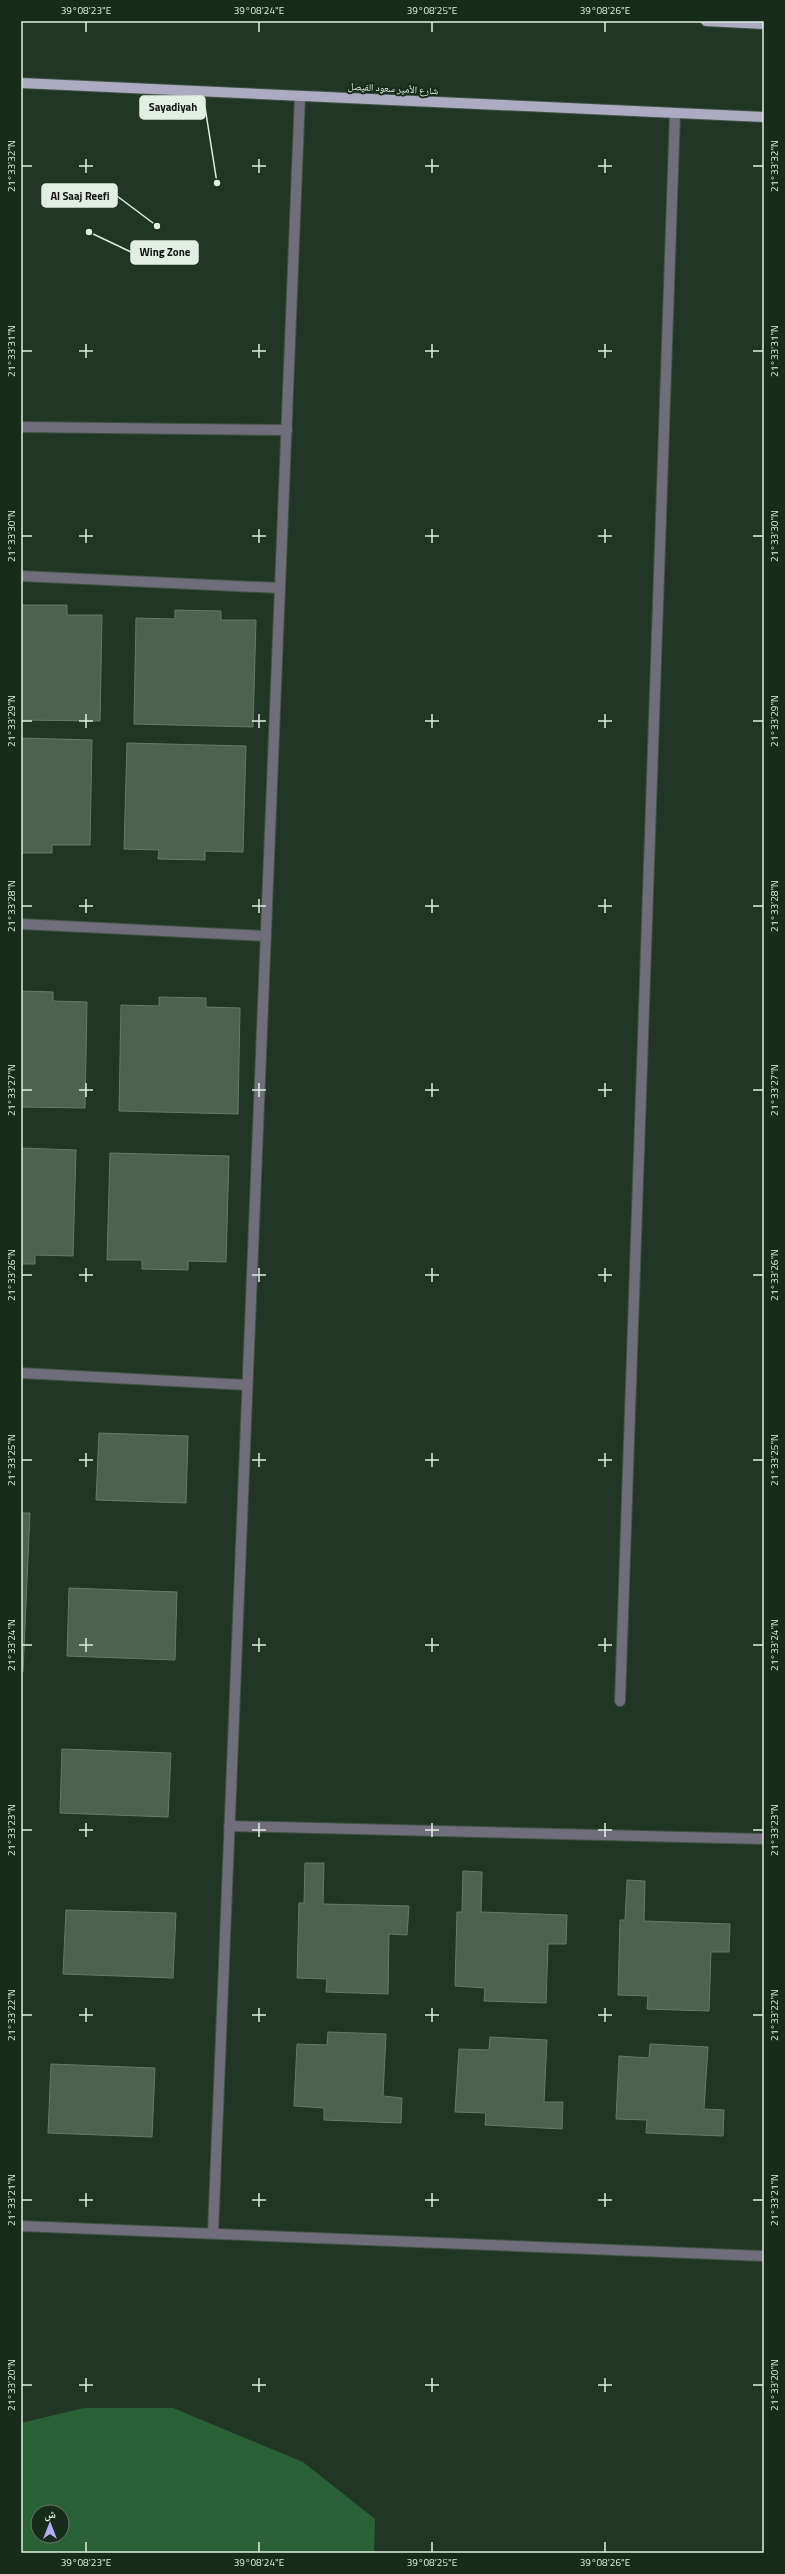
<svg xmlns="http://www.w3.org/2000/svg" width="785" height="2574" font-family="'Titillium Web','Noto Naskh Arabic',sans-serif">
<style>
.green{fill:#2b6137;fill-rule:evenodd}
.building{fill:#4d6250;stroke:#657c69}
.lines{fill:none;stroke-linecap:round;stroke-linejoin:round}
.minor-casing{stroke:#415344;stroke-width:12}
.major-casing{stroke:#415344;stroke-width:12}
.minor{stroke:#6f6e7a;stroke-width:10}
.major{stroke:#acabc2;stroke-width:10}
.ticks{fill:none;stroke:#e2eee3;stroke-width:1.5}
.labels{text-anchor:middle;stroke-width:4;stroke-linejoin:round;paint-order:stroke}
.street-label{font-size:10px;fill:#e2eee3;stroke:#182c1c}
.leader{fill:none;stroke:#e2eee3;stroke-width:1.5}
.callout-dot{fill:#e2eee3;stroke:#182c1c;stroke-width:1.5}
.callout{fill:#e2eee3;stroke:#e2eee3;stroke-width:1.5}
.callout-label{font-size:11px;text-anchor:middle;font-weight:bold;fill:#111}
.neatline{fill:none;stroke:#e2eee3;stroke-width:1.5}
.ticks-label{font-size:10px;text-anchor:middle;fill:#e2eee3}
</style>
<rect width="100%" height="100%" fill="#223626"/>
<path class="green" d="M84,2408H173L303,2462L375,2519L374,2553H21V2423ZM38,2512H62V2536H38Z"/>
<g class="building">
<polygon points="21,605 67,605 67,615 102,615 100,721 21,720"/>
<polygon points="175,610 221,611 221,620 256,620 253,727 134,724 136,618 175,619"/>
<polygon points="21,738 92,740 90,845 52,845 52,853 21,853"/>
<polygon points="127,743 246,746 243,852 205,851 205,860 158,859 159,850 124,849"/>
<polygon points="21,991 53,992 53,1001 87,1002 85,1108 21,1107"/>
<polygon points="159,997 206,998 206,1007 240,1008 238,1114 119,1111 121,1005 159,1006"/>
<polygon points="21,1148 76,1150 73,1256 35,1255 35,1264 21,1264"/>
<polygon points="110,1153 229,1156 226,1262 188,1261 188,1270 142,1269 142,1260 107,1260"/>
<polygon points="99,1433 188,1436 186,1503 96,1500"/>
<polygon points="21,1513 30,1513 23,1672 21,1671"/>
<polygon points="69,1588 177,1592 175,1660 67,1656"/>
<polygon points="62,1749 171,1753 168,1817 60,1813"/>
<polygon points="305,1863 324,1863 323,1904 409,1906 407,1935 389,1934 388,1994 326,1992 327,1979 297,1978 299,1903 304,1903"/>
<polygon points="463,1871 482,1872 481,1912 567,1915 566,1944 548,1944 546,2003 484,2001 485,1988 455,1986 457,1912 462,1912"/>
<polygon points="627,1880 645,1881 644,1921 730,1924 729,1952 711,1952 709,2011 647,2009 648,1996 618,1995 620,1920 625,1920"/>
<polygon points="66,1910 176,1913 173,1978 63,1974"/>
<polygon points="328,2032 386,2034 383,2096 402,2098 401,2123 324,2120 324,2108 294,2106 297,2044 327,2045"/>
<polygon points="490,2037 547,2040 544,2102 563,2102 562,2129 485,2125 486,2113 455,2112 459,2049 489,2050"/>
<polygon points="650,2044 708,2047 704,2109 724,2110 723,2136 646,2133 647,2120 616,2119 619,2056 649,2058"/>
<polygon points="51,2064 155,2068 152,2137 48,2133"/>
</g>
<g class="lines">
<defs>
<g id="minor">
<polyline points="21,427 287,430"/>
<polyline points="21,576 280,588"/>
<polyline points="21,924 266,936"/>
<polyline points="21,1373 247,1385"/>
<polyline points="620,1701 675,113"/>
<polyline points="229,1826 764,1839"/>
<polyline points="21,2226 764,2256"/>
<polyline points="213,2233 300,96"/>
</g>
<g id="major">
<polyline points="706,21 764,24"/>
<polyline points="21,83 764,117"/>
</g>
</defs>
<use href="#minor" class="minor-casing"/>
<use href="#major" class="major-casing"/>
<use href="#minor" class="minor"/>
<use href="#major" class="major"/>
</g>
<path class="ticks" d="M86,22V32M259,22V32M432,22V32M605,22V32M86,159V173M259,159V173M432,159V173M605,159V173M22,166H32M79,166H93M252,166H266M425,166H439M598,166H612M753,166H763M86,344V358M259,344V358M432,344V358M605,344V358M22,351H32M79,351H93M252,351H266M425,351H439M598,351H612M753,351H763M86,529V543M259,529V543M432,529V543M605,529V543M22,536H32M79,536H93M252,536H266M425,536H439M598,536H612M753,536H763M86,714V728M259,714V728M432,714V728M605,714V728M22,721H32M79,721H93M252,721H266M425,721H439M598,721H612M753,721H763M86,899V913M259,899V913M432,899V913M605,899V913M22,906H32M79,906H93M252,906H266M425,906H439M598,906H612M753,906H763M86,1083V1097M259,1083V1097M432,1083V1097M605,1083V1097M22,1090H32M79,1090H93M252,1090H266M425,1090H439M598,1090H612M753,1090H763M86,1268V1282M259,1268V1282M432,1268V1282M605,1268V1282M22,1275H32M79,1275H93M252,1275H266M425,1275H439M598,1275H612M753,1275H763M86,1453V1467M259,1453V1467M432,1453V1467M605,1453V1467M22,1460H32M79,1460H93M252,1460H266M425,1460H439M598,1460H612M753,1460H763M86,1638V1652M259,1638V1652M432,1638V1652M605,1638V1652M22,1645H32M79,1645H93M252,1645H266M425,1645H439M598,1645H612M753,1645H763M86,1823V1837M259,1823V1837M432,1823V1837M605,1823V1837M22,1830H32M79,1830H93M252,1830H266M425,1830H439M598,1830H612M753,1830H763M86,2008V2022M259,2008V2022M432,2008V2022M605,2008V2022M22,2015H32M79,2015H93M252,2015H266M425,2015H439M598,2015H612M753,2015H763M86,2193V2207M259,2193V2207M432,2193V2207M605,2193V2207M22,2200H32M79,2200H93M252,2200H266M425,2200H439M598,2200H612M753,2200H763M86,2378V2392M259,2378V2392M432,2378V2392M605,2378V2392M22,2385H32M79,2385H93M252,2385H266M425,2385H439M598,2385H612M753,2385H763M86,2542V2552M259,2542V2552M432,2542V2552M605,2542V2552"/>
<g class="labels">
<g class="street-label">
<text transform="translate(393 88) rotate(3)" y="4">شارع الأمير سعود الفيصل</text>
</g>
</g>
<path class="leader" d="M217 183L205 107M157 226L117 196M89 232L131 252"/>
<g class="callout-dot">
<circle cx="217" cy="183" r="4"/>
<circle cx="157" cy="226" r="4"/>
<circle cx="89" cy="232" r="4"/>
</g>
<g class="callout">
<rect x="140" y="96" width="65" height="23" rx="4"/>
<rect x="42" y="184" width="75" height="23" rx="4"/>
<rect x="131" y="241" width="67" height="23" rx="4"/>
</g>
<g class="callout-label">
<text x="173" y="111">Sayadiyah</text>
<text x="80" y="200">Al Saaj Reefi</text>
<text x="165" y="256">Wing Zone</text>
</g>
<rect width="785" height="2574" fill="none" stroke="#182c1c" stroke-width="44"/>
<g transform="translate(50 2524)"><circle r="19" fill="#182c1c" stroke="#697a6c"/>
<path d="M0-3L7 15L0 10L-7 15Z" fill="#b5acf8"/>
<text y="-6" font-size="11" font-weight="bold" text-anchor="middle" fill="#e2eee3">ش</text>
</g>
<rect x="22" y="22" width="741" height="2530" class="neatline"/>
<g class="ticks-label">
<text x="86" y="14">39°08'23"E</text>
<text x="259" y="14">39°08'24"E</text>
<text x="432" y="14">39°08'25"E</text>
<text x="605" y="14">39°08'26"E</text>
<text transform="translate(11 166) rotate(-90)" y="4">21°33'32"N</text>
<text transform="translate(774 166) rotate(-90)" y="4">21°33'32"N</text>
<text transform="translate(11 351) rotate(-90)" y="4">21°33'31"N</text>
<text transform="translate(774 351) rotate(-90)" y="4">21°33'31"N</text>
<text transform="translate(11 536) rotate(-90)" y="4">21°33'30"N</text>
<text transform="translate(774 536) rotate(-90)" y="4">21°33'30"N</text>
<text transform="translate(11 721) rotate(-90)" y="4">21°33'29"N</text>
<text transform="translate(774 721) rotate(-90)" y="4">21°33'29"N</text>
<text transform="translate(11 906) rotate(-90)" y="4">21°33'28"N</text>
<text transform="translate(774 906) rotate(-90)" y="4">21°33'28"N</text>
<text transform="translate(11 1090) rotate(-90)" y="4">21°33'27"N</text>
<text transform="translate(774 1090) rotate(-90)" y="4">21°33'27"N</text>
<text transform="translate(11 1275) rotate(-90)" y="4">21°33'26"N</text>
<text transform="translate(774 1275) rotate(-90)" y="4">21°33'26"N</text>
<text transform="translate(11 1460) rotate(-90)" y="4">21°33'25"N</text>
<text transform="translate(774 1460) rotate(-90)" y="4">21°33'25"N</text>
<text transform="translate(11 1645) rotate(-90)" y="4">21°33'24"N</text>
<text transform="translate(774 1645) rotate(-90)" y="4">21°33'24"N</text>
<text transform="translate(11 1830) rotate(-90)" y="4">21°33'23"N</text>
<text transform="translate(774 1830) rotate(-90)" y="4">21°33'23"N</text>
<text transform="translate(11 2015) rotate(-90)" y="4">21°33'22"N</text>
<text transform="translate(774 2015) rotate(-90)" y="4">21°33'22"N</text>
<text transform="translate(11 2200) rotate(-90)" y="4">21°33'21"N</text>
<text transform="translate(774 2200) rotate(-90)" y="4">21°33'21"N</text>
<text transform="translate(11 2385) rotate(-90)" y="4">21°33'20"N</text>
<text transform="translate(774 2385) rotate(-90)" y="4">21°33'20"N</text>
<text x="86" y="2566">39°08'23"E</text>
<text x="259" y="2566">39°08'24"E</text>
<text x="432" y="2566">39°08'25"E</text>
<text x="605" y="2566">39°08'26"E</text>
</g>
</svg>
